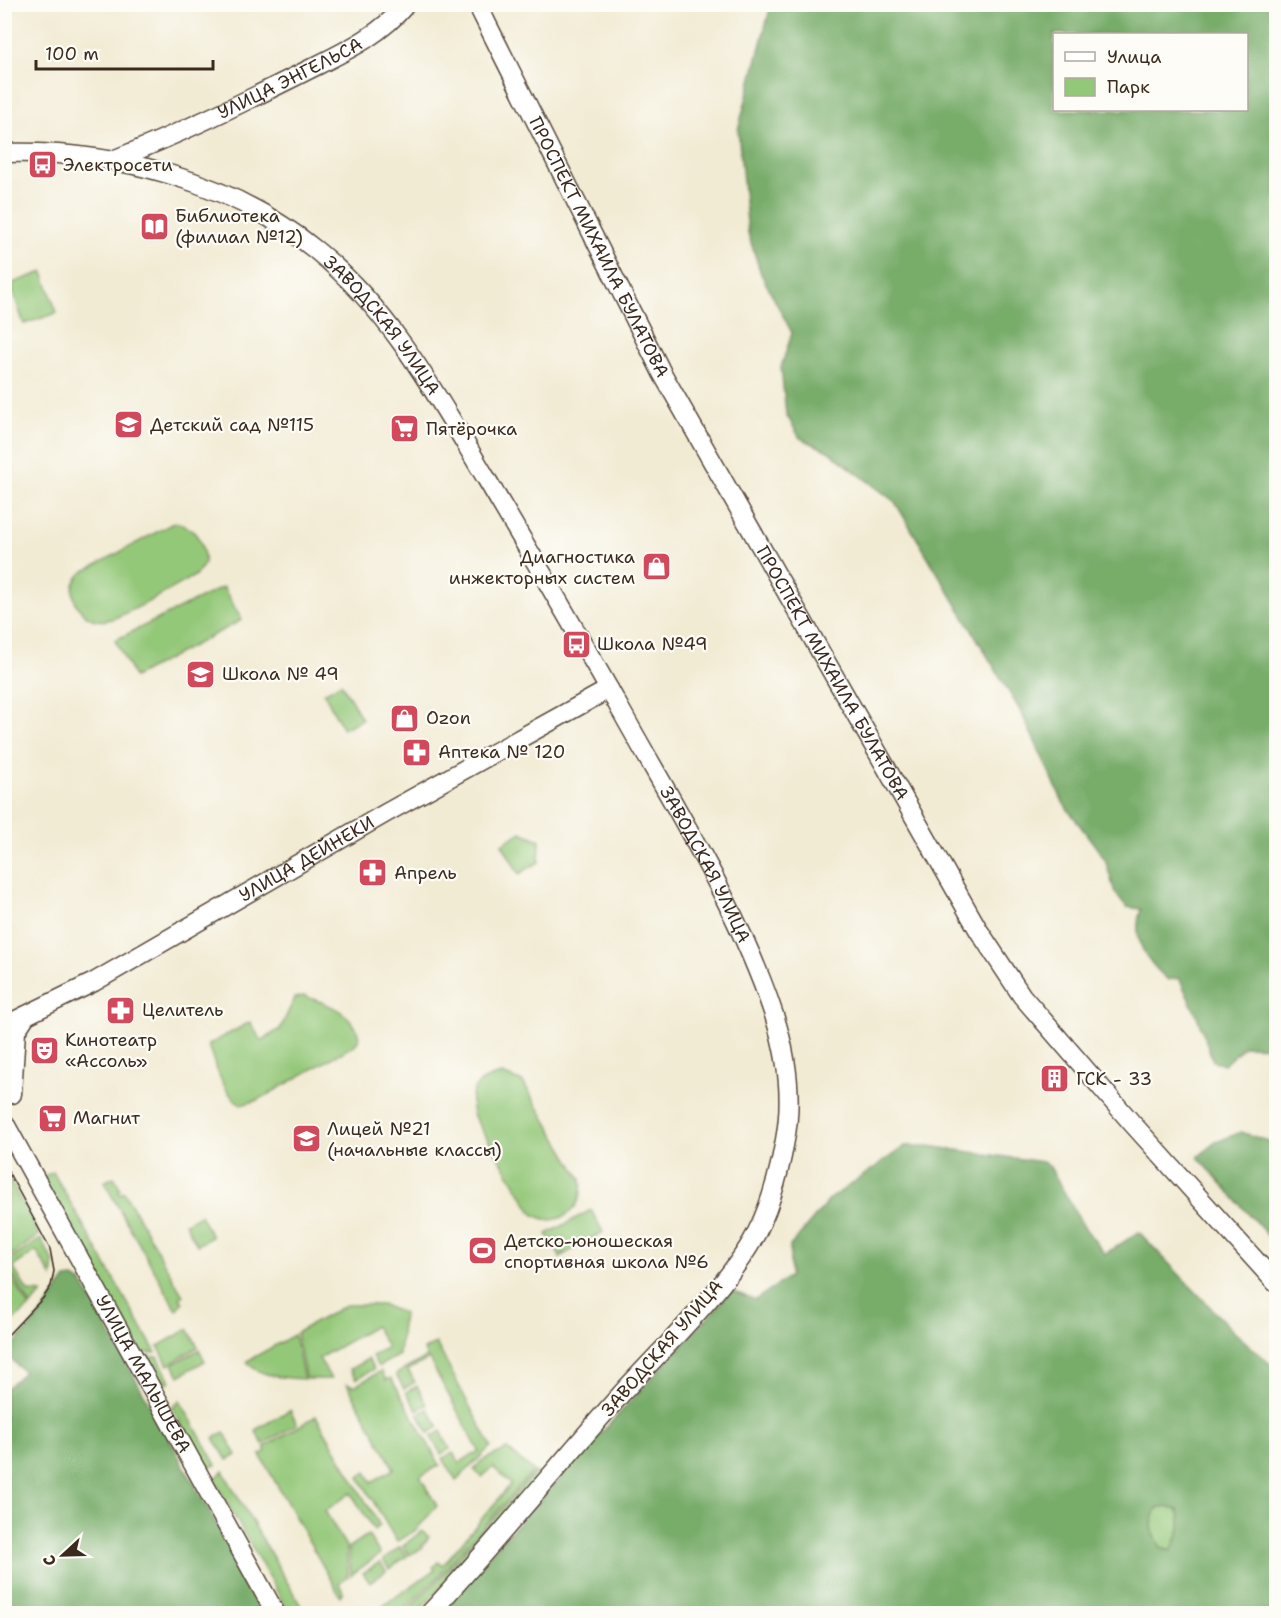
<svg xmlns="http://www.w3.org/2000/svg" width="1281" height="1618" font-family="'Shantell Sans',sans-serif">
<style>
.green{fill:#94c879;stroke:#68794c;stroke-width:1.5}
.forest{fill:#77ac69;stroke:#596b44;stroke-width:1.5;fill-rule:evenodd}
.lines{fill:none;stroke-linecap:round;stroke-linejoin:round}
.minor-casing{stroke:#564739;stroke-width:21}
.minor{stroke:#fff;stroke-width:18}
.tram{stroke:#3b2a1e;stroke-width:1.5}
.labels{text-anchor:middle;stroke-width:4.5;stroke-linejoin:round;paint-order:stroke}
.street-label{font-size:18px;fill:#3b2a1e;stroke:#fdfcf7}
.poi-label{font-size:18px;fill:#3b2a1e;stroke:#fdfcf7;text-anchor:start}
</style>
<rect width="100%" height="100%" fill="#fdfcf7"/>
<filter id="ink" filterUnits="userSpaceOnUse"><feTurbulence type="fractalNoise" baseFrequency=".0167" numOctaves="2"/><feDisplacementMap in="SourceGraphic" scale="12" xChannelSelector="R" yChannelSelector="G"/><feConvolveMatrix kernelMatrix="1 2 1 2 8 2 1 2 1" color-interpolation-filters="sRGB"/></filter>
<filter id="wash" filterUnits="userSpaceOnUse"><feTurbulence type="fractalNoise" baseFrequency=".008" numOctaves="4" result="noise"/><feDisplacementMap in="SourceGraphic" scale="24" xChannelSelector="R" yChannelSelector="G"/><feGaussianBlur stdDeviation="1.35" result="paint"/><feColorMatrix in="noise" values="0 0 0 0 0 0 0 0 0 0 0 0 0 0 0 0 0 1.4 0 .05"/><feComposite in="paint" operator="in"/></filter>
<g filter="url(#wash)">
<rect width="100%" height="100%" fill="#f2ebd4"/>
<g class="green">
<polygon points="43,272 57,313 24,324 10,284"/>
<path d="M175,522C197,528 203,541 205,563L196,575C176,586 127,616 108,620C93,623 80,614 75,601C71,588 73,582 83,572Z"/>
<polygon points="223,587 242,620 134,677 115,640"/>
<polygon points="341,683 362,719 343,729 324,693"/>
<polygon points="521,832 540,840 539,862 519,874 502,844"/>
<path d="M304,996C326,1003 356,1013 359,1039L355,1045L258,1100L241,1105C223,1093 215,1065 208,1045L250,1022L261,1041L280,1029L295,998Z"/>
<path d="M502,1074L523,1082L581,1179C586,1207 559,1231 533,1214L473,1115C468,1088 476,1080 502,1074Z"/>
<polygon points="53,1172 156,1353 139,1352 41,1178"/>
<polygon points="114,1177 121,1189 118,1190 120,1194 124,1192 183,1296 180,1298 183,1303 177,1311 104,1182"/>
<path d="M9,1178L39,1235L11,1256C0,1232 9,1203 9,1178Z"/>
<polygon points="591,1210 603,1232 560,1257 547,1234"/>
<polygon points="200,1215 212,1237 197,1245 185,1223"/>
<polygon points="41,1239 54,1263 52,1277 36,1251 13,1267 28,1292 42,1293 31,1306 5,1263"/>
<polygon points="4,1267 30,1307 5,1327 4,1327"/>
<polygon points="346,1305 382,1305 403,1313 399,1355 378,1367 372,1356 387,1347 375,1326 319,1358 331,1379 306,1379 296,1333"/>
<polygon points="188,1329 198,1347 168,1365 158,1346"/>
<path d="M294,1335L304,1379C287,1378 256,1377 247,1361Z"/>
<polygon points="436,1343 491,1446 456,1481 443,1458 453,1453 459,1463 479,1451 429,1359 408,1370 415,1382 404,1389 396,1374 427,1357 424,1350"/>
<polygon points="199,1350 205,1361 179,1376 173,1364"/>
<polygon points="141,1356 158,1357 170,1381 164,1385 157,1383"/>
<polygon points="368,1359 374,1369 356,1379 350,1369"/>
<polygon points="381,1371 386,1380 391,1378 440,1465 420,1476 437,1506 416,1530 397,1542 359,1477 366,1472 372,1482 394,1469 347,1384 355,1386"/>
<polygon points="417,1386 427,1405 417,1410 406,1392"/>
<polygon points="180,1400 216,1465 206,1468 172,1408"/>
<polygon points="428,1409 439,1427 429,1433 418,1414"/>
<polygon points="290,1410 297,1424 263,1444 255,1430"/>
<polygon points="316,1416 380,1526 374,1530 351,1493 325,1511 347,1548 348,1576 339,1583 343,1592 340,1596 260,1455 266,1451 264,1447"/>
<polygon points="441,1431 450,1449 441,1454 431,1437"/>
<polygon points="224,1432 237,1455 227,1460 214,1438"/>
<polygon points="507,1449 533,1471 438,1577 400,1613 372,1613 435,1570 433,1567 438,1562 443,1565 511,1484 493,1467 482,1477 474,1470 481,1461"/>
<polygon points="223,1471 305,1613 289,1613 214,1480"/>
<path d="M535,1472L539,1474C501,1523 459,1568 417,1613L403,1614L440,1578Z"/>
<path d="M1167,1507L1178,1510C1184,1527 1178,1536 1171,1551L1161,1548L1151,1528L1156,1508Z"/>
<polygon points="422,1531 429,1537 422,1546 423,1548 409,1555 403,1546"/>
<polygon points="368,1535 380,1554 351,1575 349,1547"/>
<polygon points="400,1547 407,1556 389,1569 383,1560"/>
<polygon points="380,1562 386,1571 370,1583 363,1573"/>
</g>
<g class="forest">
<path d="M771,5H1276V1047L1244,1046L1224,1065L1213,1061L1197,1016L1179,978L1168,980C1145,960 1131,939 1141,909L1127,907L1115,893L1105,859L1064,804L1021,712L895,502L828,451L800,438L786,414L781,367L792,333L761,274L748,233L738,130ZM1054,34H1246V110H1054Z"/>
<polygon points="1241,1132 1276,1144 1276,1245 1198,1157 1214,1143"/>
<path d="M905,1146H928L1043,1162L1050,1167L1084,1227L1105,1254L1139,1232L1232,1330L1276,1369V1613L435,1614L732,1291L755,1300L790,1276V1246L830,1199ZM1167,1507L1178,1510C1184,1527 1178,1536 1171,1551L1161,1548L1151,1528L1156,1509Z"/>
<polygon points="74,1278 82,1283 266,1613 5,1614 5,1389 24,1372 8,1356 12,1346 37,1319 66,1279"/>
</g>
</g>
<g filter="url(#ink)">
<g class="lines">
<defs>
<g id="minor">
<path id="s1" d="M477,4L662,373L979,931L1022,996L1131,1122L1276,1283"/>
<path id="s2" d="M4,153C114,150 231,180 317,251C392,312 437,396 486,478C531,554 576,630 619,707C674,806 738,907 774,1015C787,1055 793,1098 785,1140C779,1175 769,1212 751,1243C720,1294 664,1347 623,1392C558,1465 496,1542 429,1614"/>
<path id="s3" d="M113,160C177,135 238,105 300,74C337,55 379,38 406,4"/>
<path id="s4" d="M4,1026L94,982L386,813L609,689"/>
<polyline points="12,1094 16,1031 25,1017"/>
<path id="s5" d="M4,1122L276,1614"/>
</g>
</defs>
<use href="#minor" class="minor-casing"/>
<use href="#minor" class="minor"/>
<polyline class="tram" points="4,1164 50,1249 54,1271 51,1286 43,1298 4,1339"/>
</g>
</g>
<defs>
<symbol id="bus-square" viewBox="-11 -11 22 22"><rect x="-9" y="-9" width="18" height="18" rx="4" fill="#d1495b" stroke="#fdfcf7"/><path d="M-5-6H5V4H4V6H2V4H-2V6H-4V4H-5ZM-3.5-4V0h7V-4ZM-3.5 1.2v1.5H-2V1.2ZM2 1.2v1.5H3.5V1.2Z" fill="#fff"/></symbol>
<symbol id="library-square" viewBox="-11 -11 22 22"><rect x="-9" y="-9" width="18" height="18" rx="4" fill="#d1495b" stroke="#fdfcf7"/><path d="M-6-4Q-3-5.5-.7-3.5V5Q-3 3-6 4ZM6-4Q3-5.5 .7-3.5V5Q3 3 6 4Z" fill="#fff"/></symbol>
<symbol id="school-square" viewBox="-11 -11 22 22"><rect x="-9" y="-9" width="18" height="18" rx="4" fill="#d1495b" stroke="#fdfcf7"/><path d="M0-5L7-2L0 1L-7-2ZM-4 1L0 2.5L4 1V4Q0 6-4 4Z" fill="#fff"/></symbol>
<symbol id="supermarket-square" viewBox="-11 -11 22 22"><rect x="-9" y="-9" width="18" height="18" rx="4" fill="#d1495b" stroke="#fdfcf7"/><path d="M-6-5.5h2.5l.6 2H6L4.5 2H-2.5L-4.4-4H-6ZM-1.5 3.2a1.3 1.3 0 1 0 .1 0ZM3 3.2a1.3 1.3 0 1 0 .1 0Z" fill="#fff"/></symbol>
<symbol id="shop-square" viewBox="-11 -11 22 22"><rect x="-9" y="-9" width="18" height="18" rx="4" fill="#d1495b" stroke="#fdfcf7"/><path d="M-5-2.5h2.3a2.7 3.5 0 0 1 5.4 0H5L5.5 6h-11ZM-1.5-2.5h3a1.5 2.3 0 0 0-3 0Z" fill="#fff"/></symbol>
<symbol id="pharmacy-square" viewBox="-11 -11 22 22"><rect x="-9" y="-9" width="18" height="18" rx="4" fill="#d1495b" stroke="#fdfcf7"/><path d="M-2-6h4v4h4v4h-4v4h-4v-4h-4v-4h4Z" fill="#fff"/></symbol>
<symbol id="theatre-square" viewBox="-11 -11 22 22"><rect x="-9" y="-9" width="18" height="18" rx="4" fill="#d1495b" stroke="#fdfcf7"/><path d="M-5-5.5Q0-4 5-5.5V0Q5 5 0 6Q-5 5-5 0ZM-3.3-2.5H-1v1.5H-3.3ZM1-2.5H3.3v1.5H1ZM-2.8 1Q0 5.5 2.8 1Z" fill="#fff"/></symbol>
<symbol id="building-square" viewBox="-11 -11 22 22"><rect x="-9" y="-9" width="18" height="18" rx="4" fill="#d1495b" stroke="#fdfcf7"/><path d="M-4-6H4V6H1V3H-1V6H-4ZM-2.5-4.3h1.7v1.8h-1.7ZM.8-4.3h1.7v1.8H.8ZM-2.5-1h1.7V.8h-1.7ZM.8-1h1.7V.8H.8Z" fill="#fff"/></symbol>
<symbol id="stadium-square" viewBox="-11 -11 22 22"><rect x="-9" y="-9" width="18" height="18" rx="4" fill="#d1495b" stroke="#fdfcf7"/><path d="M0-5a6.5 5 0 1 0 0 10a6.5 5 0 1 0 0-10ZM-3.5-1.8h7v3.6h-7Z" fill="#fff"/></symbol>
</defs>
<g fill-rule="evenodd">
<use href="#bus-square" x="26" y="148" width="33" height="33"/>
<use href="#library-square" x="138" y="210" width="33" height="33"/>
<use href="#school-square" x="112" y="408" width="33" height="33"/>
<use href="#supermarket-square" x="388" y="412" width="33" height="33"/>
<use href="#shop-square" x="640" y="550" width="33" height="33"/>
<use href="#bus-square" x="560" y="628" width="33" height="33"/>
<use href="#school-square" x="184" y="658" width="33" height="33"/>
<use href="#shop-square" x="388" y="702" width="33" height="33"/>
<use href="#pharmacy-square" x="400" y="736" width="33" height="33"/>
<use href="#pharmacy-square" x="356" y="856" width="33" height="33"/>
<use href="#pharmacy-square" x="104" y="994" width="33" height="33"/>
<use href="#theatre-square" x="28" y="1034" width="33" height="33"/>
<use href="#building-square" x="1038" y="1062" width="33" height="33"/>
<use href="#supermarket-square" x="36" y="1102" width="33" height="33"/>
<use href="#school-square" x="290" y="1122" width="33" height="33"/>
<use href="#stadium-square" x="466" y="1234" width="33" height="33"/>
</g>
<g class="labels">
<g class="street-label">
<text dy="6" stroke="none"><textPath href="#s3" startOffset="195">УЛИЦА ЭНГЕЛЬСА</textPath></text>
<text dy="6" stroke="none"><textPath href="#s1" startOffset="272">ПРОСПЕКТ МИХАИЛА БУЛАТОВА</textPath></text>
<text dy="6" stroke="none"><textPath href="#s2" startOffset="434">ЗАВОДСКАЯ УЛИЦА</textPath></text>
<text dy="6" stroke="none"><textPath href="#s1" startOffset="758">ПРОСПЕКТ МИХАИЛА БУЛАТОВА</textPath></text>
<text dy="6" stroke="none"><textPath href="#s4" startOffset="346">УЛИЦА ДЕЙНЕКИ</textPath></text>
<text dy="6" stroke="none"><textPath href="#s2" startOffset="1064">ЗАВОДСКАЯ УЛИЦА</textPath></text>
<text transform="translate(662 1348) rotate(-49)" y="6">ЗАВОДСКАЯ УЛИЦА</text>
<text dy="6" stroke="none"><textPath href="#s5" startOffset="288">УЛИЦА МАЛЫШЕВА</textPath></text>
</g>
<g class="poi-label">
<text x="63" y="171">Электросети</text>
<text x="175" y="222">Библиотека<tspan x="175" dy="21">(филиал №12)</tspan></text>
<text x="150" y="431">Детский сад №115</text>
<text x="426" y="435">Пятёрочка</text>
<text x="635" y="563" text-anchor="end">Диагностика<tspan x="635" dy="21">инжекторных систем</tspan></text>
<text x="597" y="650">Школа №49</text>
<text x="222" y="680">Школа № 49</text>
<text x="426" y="724">Ozon</text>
<text x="438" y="758">Аптека № 120</text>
<text x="394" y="879">Апрель</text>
<text x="142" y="1016">Целитель</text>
<text x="65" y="1046">Кинотеатр<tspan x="65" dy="21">«Ассоль»</tspan></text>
<text x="1076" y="1085">ГСК - 33</text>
<text x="73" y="1124">Магнит</text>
<text x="327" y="1135">Лицей №21<tspan x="327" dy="21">(начальные классы)</tspan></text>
<text x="504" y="1247">Детско-юношеская<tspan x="504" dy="21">спортивная школа №6</tspan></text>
</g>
</g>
<rect width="1281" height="1618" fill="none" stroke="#fdfcf7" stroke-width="24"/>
<rect x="1053" y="33" width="195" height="78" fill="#fdfcf7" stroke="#afa8a0" stroke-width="1.5"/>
<rect x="1065" y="52" width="30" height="9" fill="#ffffff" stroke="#afa8a0" stroke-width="1.5"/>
<text x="1107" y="63" font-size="18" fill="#3b2a1e">Улица</text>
<rect x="1065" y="78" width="30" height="18" fill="#94c879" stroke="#afa8a0" stroke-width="1.5"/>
<text x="1107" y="93" font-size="18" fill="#3b2a1e">Парк</text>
<g transform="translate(63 1555) rotate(248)" stroke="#fdfcf7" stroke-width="4.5" paint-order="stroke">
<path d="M0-4.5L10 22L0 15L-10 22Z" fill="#3b2a1e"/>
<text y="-9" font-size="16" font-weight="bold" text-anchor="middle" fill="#3b2a1e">С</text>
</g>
<path d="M36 60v9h177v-9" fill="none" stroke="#3b2a1e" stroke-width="3"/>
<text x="45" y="60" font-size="18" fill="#3b2a1e" stroke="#fdfcf7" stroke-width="4.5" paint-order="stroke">100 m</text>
</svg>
